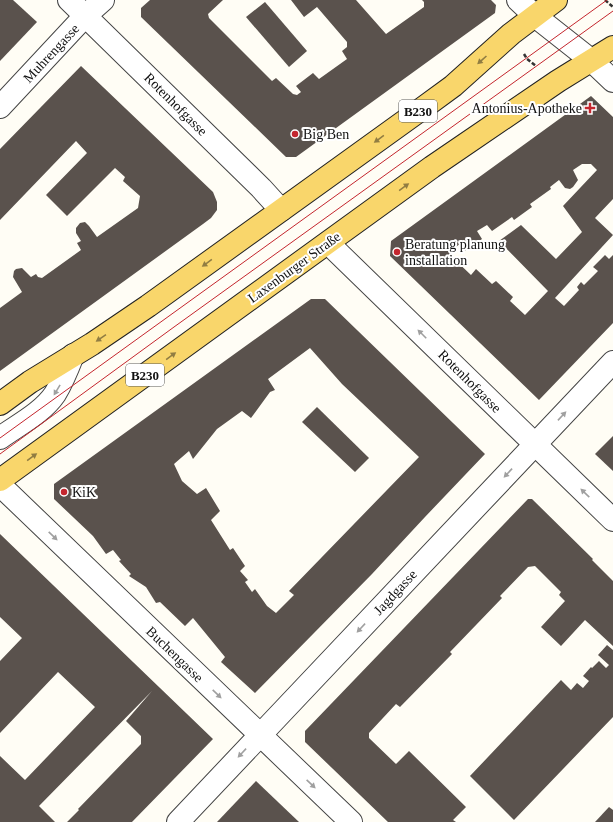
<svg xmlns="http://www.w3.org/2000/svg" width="613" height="822" font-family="'Times New Roman',serif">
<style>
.building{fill:#5a524d;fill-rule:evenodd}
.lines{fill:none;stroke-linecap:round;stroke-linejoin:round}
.minor-casing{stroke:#444;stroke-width:24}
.major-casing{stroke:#222;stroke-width:24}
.path{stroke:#333;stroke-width:2.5;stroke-dasharray:4 2;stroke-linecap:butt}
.minor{stroke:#fff;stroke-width:22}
.major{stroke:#f9d66b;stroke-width:22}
.tram{stroke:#c4262e;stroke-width:1}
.oneway{fill:#917d42}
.oneway2{fill:#a0a0a0}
.poi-dot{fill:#c4262e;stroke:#fff;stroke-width:1.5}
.labels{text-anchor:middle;stroke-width:4;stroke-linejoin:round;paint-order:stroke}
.shield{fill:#fff;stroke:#585858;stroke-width:1}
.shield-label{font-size:13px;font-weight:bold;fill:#111}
.street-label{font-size:14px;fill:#111;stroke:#fff}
.poi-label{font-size:14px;fill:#111;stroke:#fff;text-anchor:start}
</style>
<rect width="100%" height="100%" fill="#fffdf5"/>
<g class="building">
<polygon points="0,0 13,0 37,22 0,61"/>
<polygon points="150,0 223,0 208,14 209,18 272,81 276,78 293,94 297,95 301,92 296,86 313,73 319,79 347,59 342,51 347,47 347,42 317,7 304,17 291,0 356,0 386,34 424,7 424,2 422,0 491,0 496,5 495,13 296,157 286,157 141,17 141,8"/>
<polygon points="265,2 307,51 289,67 246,17"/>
<polygon points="81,66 213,192 217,202 217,210 211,218 203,224 0,371 0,308 22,292 13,277 14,271 16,269 22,268 31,277 36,274 38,277 42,278 81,250 77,243 81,241 76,233 76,228 80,223 85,222 89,226 97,237 138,208 140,196 123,181 125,177 115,168 67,216 46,195 87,153 76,141 0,220 0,149"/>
<path d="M591,96L613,117V199L595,218L613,235L555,298L564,306L579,290L577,287L581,282L584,285L598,271L593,267L605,255L609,259L613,255V323L539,400L390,256L391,241ZM582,164H591L597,170L563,206L582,232L556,259L521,225L499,241L548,291L525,315L510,301L513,297L496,281L492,284L476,269L471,275L450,255L451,250L460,244L465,251L482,239L477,231L487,225L492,231L512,217L514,220L532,207L530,204L551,189L550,187L559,180L565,188L570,189L573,187L578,180L573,170Z"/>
<path d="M311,299H325L485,454L425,517L372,574L255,693L221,662L225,657L193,618L185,626L160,602L156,603L146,587L129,576L131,574L119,561L121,560L113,550L106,554L93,536L54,499V484ZM310,348L342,384L419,457L289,591L294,595L276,613L267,606L255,589L252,592L245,582L248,580L240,571L245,566L233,548L230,550L211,520L220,511L206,488L197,494L182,481L174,464L189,451L193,459L217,429L242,411L251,418L270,392L275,390L268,379Z"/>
<polygon points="317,407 369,458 355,472 302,422"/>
<polygon points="613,436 613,471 595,454"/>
<polygon points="528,499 532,499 593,559 592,560 613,581 613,646 585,620 561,646 541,627 565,601 559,595 561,592 535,566 528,567 500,596 502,598 450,652 452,654 400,707 396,704 369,733 369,738 396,764 409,751 466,807 453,820 456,822 388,822 305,742 305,731"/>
<polygon points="0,534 213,739 132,822 67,822 79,810 78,809 141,744 141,736 126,721 152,691 39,806 55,822 0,822 0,756 25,780 95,707 58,672 0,733 0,661 22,638 0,617"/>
<polygon points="607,645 613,650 613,717 514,820 470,776 561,680 571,690 577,683 583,688 589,681 583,676 591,667 592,668 599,661 606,668 609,665 598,655"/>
<polygon points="256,781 299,822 217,822"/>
<polygon points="609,807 613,810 613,822 595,822"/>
</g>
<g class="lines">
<defs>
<g id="minor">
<polyline points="69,0 261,188 281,210"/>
<polyline points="518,0 535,16 592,61 613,81"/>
<polyline points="0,107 85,16 103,0"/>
<polyline points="328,243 613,520"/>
<path d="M0,438C18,425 42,413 55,394C63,381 68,368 73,355"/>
<polyline points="0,485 351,822"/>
<polyline points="178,822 613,362"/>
</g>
<g id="major">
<polyline points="0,404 30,382 92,344 148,306 423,108 453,86 511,34 556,0"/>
<polyline points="0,480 432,167 558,81 613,47"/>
</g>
</defs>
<use href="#minor" class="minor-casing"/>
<use href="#major" class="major-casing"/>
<g class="path">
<polyline points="605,0 613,7"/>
<polyline points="524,54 527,59 536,66"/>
</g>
<use href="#minor" class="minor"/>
<use href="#major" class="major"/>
<g class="tram">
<polyline points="0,438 607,0"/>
<polyline points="0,454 174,327 613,11"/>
</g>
</g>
<defs><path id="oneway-solid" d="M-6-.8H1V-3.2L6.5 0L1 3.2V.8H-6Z"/></defs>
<g class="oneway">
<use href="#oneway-solid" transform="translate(482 60) rotate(138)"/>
<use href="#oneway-solid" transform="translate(379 139) rotate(144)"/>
<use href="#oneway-solid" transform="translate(404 187) rotate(-36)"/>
<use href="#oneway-solid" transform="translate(207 263) rotate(144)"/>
<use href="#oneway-solid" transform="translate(101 338) rotate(146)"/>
<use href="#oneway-solid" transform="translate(171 356) rotate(-36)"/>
<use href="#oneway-solid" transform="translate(32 457) rotate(-36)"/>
</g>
<g class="oneway2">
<use href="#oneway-solid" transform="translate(422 334) rotate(-135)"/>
<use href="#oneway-solid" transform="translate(57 390) rotate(121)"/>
<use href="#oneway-solid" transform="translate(562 416) rotate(-47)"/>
<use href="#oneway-solid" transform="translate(508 473) rotate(133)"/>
<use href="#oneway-solid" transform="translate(585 493) rotate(-136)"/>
<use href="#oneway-solid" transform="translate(53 536) rotate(44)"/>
<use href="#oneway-solid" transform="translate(361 628) rotate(133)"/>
<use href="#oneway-solid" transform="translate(217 694) rotate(44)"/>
<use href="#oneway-solid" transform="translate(242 753) rotate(133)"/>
<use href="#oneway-solid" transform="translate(311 784) rotate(43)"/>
</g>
<g class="poi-dot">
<path d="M588 102h4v4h4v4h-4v4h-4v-4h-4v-4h4z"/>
<circle cx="295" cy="134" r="4"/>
<circle cx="397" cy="252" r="4"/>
<circle cx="64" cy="492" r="4"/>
</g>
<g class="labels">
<g class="shield">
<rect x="399" y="100" width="38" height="22" rx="3"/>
<rect x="126" y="364" width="38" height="22" rx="3"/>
</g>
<g class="shield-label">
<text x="418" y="116">B230</text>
<text x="145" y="380">B230</text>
</g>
<g class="street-label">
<text transform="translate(51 53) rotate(-47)" y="5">Muhrengasse</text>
<text transform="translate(176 104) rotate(45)" y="5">Rotenhofgasse</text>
<text transform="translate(294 267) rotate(-36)" y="5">Laxenburger Straße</text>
<text transform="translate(470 381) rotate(45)" y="5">Rotenhofgasse</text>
<text transform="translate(395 592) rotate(-47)" y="5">Jagdgasse</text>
<text transform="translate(175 654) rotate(44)" y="5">Buchengasse</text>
</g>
<g class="poi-label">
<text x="582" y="113" text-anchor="end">Antonius-Apotheke</text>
<text x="303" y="139">Big Ben</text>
<text x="405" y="249">Beratung planung<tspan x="405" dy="16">installation</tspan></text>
<text x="72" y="497">KiK</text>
</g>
</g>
</svg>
